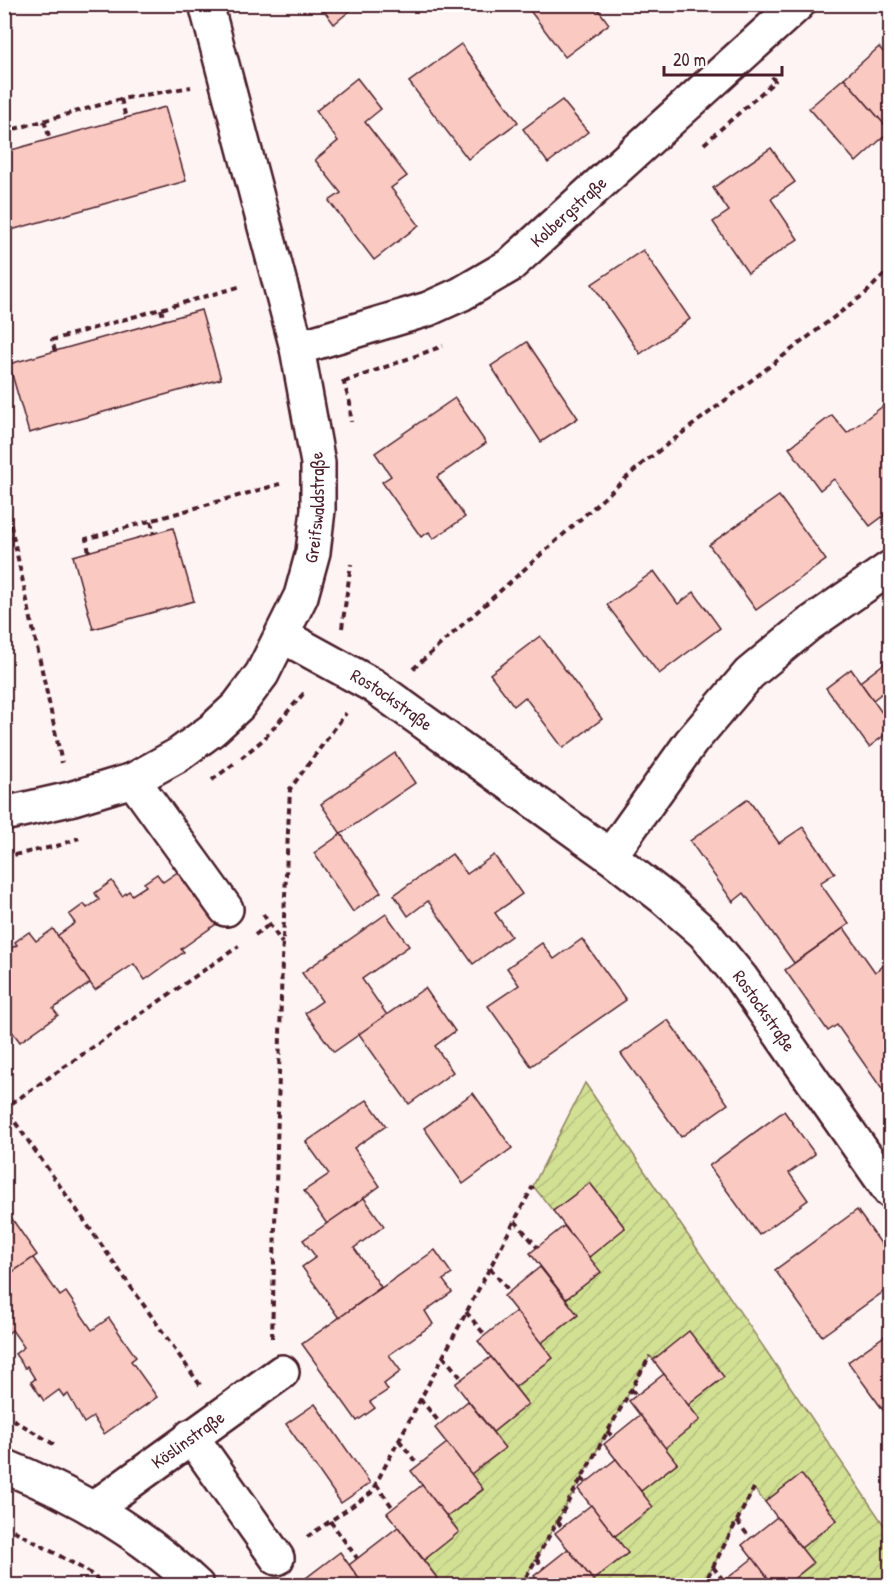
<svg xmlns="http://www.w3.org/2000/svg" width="895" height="1590" font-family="'Patrick Hand',sans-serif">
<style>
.garden{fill:url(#garden-furrows);stroke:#8e8060;stroke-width:1.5}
.building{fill:#f9c9c2;stroke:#4a1f2b;stroke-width:1.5}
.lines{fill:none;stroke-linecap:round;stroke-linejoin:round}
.minor-casing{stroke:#4a1f2b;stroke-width:38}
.path{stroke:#4a1f2b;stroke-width:4;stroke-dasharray:6 4.5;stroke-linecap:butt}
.minor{stroke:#fff;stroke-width:33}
.labels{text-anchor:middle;stroke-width:4.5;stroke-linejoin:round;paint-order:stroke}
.street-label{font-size:18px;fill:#4a1f2b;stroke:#fff}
</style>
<defs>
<pattern id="garden-furrows" width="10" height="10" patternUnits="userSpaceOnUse" patternTransform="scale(1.5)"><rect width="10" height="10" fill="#d2e094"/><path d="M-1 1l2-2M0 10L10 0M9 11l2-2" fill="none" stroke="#b6c080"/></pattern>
</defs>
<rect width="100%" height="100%" fill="#fef4f3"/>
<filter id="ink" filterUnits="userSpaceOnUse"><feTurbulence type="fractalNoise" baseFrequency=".0167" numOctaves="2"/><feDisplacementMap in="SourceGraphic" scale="12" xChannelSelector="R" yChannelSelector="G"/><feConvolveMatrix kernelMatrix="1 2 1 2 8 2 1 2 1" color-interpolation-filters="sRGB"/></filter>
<g filter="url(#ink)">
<polygon class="garden" points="585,1083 890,1534 890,1585 785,1585 813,1564 801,1548 837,1520 801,1475 765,1502 754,1489 703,1585 597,1585 593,1580 628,1553 615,1536 641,1491 677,1463 665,1448 700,1420 688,1405 724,1377 689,1332 653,1360 650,1356 521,1585 427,1585 437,1577 424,1560 459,1532 447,1517 483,1490 471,1474 505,1448 493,1432 528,1404 515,1387 552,1358 541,1343 577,1315 566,1299 600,1272 589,1257 625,1228 590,1183 553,1211 533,1186"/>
<g class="building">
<polygon points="4,4 27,4 4,11"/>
<polygon points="319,4 358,4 334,24"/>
<polygon points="525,4 594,4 609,24 565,57"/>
<polygon points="689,4 704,4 694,11"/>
<polygon points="461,44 518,122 468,159 409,82"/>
<polygon points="879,47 890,60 890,131 844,78"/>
<polygon points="357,78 381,109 365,122 407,176 391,188 419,225 374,260 329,201 341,193 315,160 338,141 316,111"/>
<polygon points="844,78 890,131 856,162 809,108"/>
<polygon points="562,100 588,132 548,163 523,129"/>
<polygon points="165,107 186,181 4,232 4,152"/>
<polygon points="771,148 795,182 771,199 798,239 748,273 713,222 729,211 713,188"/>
<polygon points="643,250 690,319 640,354 592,284"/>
<polygon points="201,310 221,379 29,433 9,364"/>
<polygon points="527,342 578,418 541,442 491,366"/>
<polygon points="455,398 486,443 437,477 465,517 433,539 429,532 421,537 382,482 391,476 375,453"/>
<polygon points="887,403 890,408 890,459 888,461 890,465 890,511 870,526 834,479 820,490 789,448 832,415 847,433"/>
<polygon points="779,496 826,560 756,610 709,545"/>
<polygon points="173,528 194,601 93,629 73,556"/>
<polygon points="654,571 678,604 694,592 720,628 659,674 607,605"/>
<polygon points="540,636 602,719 563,748 525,697 514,706 490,674"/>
<polygon points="890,659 890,687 873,700 860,682"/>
<polygon points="851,669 890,724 890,731 869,747 826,688"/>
<polygon points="395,753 415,783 341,834 321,804"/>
<polygon points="748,799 779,843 803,827 835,873 820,883 849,924 794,963 744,893 733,902 690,841"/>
<polygon points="341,834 381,892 353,912 314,853"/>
<polygon points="452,854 467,874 494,855 522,894 495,913 511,936 473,964 428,901 408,916 394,895"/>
<polygon points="182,869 219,922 181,949 184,952 145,980 134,964 95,990 57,936 75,923 69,915 84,904 87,908 99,900 95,893 112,881 122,896 129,891 132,895 146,886 144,883 157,874 163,882"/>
<polygon points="386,914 409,946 362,979 387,1015 334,1052 305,1013 322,1001 302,973"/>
<polygon points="844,928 875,972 890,961 890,1092 886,1095 837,1025 828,1031 785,970"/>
<polygon points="53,929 90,983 53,1009 58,1015 20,1042 4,1021 4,952 17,945 15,942 29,932 36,941"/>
<polygon points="582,939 626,1000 531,1066 488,1006 519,985 507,968 542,943 554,959"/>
<polygon points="425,988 455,1031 435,1046 453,1072 409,1104 359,1034"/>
<polygon points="668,1020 728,1104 681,1137 621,1054"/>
<polygon points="473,1093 512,1148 463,1184 424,1128"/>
<polygon points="367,1100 386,1126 354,1148 380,1186 327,1224 304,1191 329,1174 306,1142"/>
<polygon points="784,1111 815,1154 789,1173 808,1200 759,1235 709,1166"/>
<polygon points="590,1183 625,1228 589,1257 553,1211"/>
<polygon points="364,1198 384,1226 354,1248 381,1287 339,1318 302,1267 316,1257 303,1240"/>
<polygon points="857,1210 890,1256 890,1287 822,1336 775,1270"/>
<polygon points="10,1216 37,1255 4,1278 4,1220"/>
<polygon points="564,1226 601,1272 566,1299 530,1253"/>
<polygon points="435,1250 452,1274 443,1280 452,1292 425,1311 433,1324 389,1355 401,1371 384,1384 388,1390 370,1402 375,1408 357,1421 302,1344"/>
<polygon points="33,1258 60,1296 66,1292 92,1330 109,1318 136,1357 131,1361 157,1397 104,1434 93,1417 84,1423 68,1394 64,1397 59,1390 44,1401 31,1382 35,1379 27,1366 25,1368 15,1354 24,1347 12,1330 7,1334 4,1331 4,1278"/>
<polygon points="540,1267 578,1315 541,1343 504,1296"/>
<polygon points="516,1311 553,1358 515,1387 478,1341"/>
<polygon points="689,1331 724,1377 688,1405 653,1360"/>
<polygon points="890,1332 890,1410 886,1414 848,1362"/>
<polygon points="491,1357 528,1404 493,1432 455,1384"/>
<polygon points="664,1374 700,1420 665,1448 629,1401"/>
<polygon points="468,1401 505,1448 471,1474 435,1428"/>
<polygon points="315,1404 370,1483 341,1503 286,1424"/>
<polygon points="640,1415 677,1463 641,1491 604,1444"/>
<polygon points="447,1443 483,1489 447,1517 411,1471"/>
<polygon points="616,1459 653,1507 615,1536 578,1489"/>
<polygon points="801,1474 837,1520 801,1548 765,1502"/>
<polygon points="422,1485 459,1532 424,1560 387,1513"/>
<polygon points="591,1505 628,1553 593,1580 555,1533"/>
<polygon points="777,1517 813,1563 785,1586 774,1586 742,1545"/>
<polygon points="398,1527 437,1578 427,1586 364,1586 349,1565"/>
<polygon points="568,1549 593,1580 597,1586 541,1586 534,1576"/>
<polygon points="340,1552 364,1586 311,1586 306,1578"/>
<polygon points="753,1558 774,1586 718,1586 724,1581"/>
</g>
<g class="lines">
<defs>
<g id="minor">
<path id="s1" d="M297,348L428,309L461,294L509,266L798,4"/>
<path id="s2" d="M283,636L374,686L610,856L691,742L749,674L808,625L890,568"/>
<polyline points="133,780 226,909"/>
<path id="s3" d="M4,814L70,799L133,780L178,755L212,730L238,706L262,674L301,596L313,552L318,510V463L297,348L206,4"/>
<path id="s4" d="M610,856L664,898L704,933L741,978L890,1191"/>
<polyline points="191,1436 277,1558"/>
<path d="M4,1466C76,1495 141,1532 197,1586"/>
<path id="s5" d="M94,1508L282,1372"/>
</g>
</defs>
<use href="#minor" class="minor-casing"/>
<g class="path">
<polyline points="121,99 126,118"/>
<polyline points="44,121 50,139"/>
<polyline points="4,132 121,99 191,87"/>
<polyline points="704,144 775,81 771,76"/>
<polyline points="161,309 164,320"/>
<polyline points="55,351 52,340 242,286"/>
<polyline points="343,380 350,403 351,422"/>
<polyline points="344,382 443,346"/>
<polyline points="4,494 62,763"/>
<polyline points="151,521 154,534"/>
<polyline points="89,552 86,539 280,484"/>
<polyline points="342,628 351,564"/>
<polyline points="413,669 643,463 867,292 890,268"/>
<polyline points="241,758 264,739 303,694 308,694"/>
<polyline points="212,780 235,763"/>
<polyline points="4,857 57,846 79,838"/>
<polyline points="263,914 282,943"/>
<polyline points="255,935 270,924"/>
<polyline points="515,1221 537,1247"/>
<polyline points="884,1227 890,1236"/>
<polyline points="490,1268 509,1291"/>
<polyline points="466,1312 485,1335"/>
<polyline points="272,1338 282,960 290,789 346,713"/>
<polyline points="443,1356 462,1379"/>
<polyline points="200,1385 5,1108 239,946"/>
<polyline points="631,1389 637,1396"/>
<polyline points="420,1399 440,1423"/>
<polyline points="4,1414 55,1445"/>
<polyline points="607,1431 613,1437"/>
<polyline points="399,1440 418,1465"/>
<polyline points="581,1478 586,1483"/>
<polyline points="376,1484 393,1508"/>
<polyline points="330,1521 357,1558"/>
<polyline points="557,1521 562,1527"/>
<polyline points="737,1521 750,1538"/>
<polyline points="4,1525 87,1571 105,1586"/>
<polyline points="307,1537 371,1493 533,1186"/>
<polyline points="536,1559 544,1568"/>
<polyline points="713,1567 724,1581"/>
<polyline points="239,1584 246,1579"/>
<polyline points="521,1586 650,1356"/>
<polyline points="703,1586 754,1488"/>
</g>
<use href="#minor" class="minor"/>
</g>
</g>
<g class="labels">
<g class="street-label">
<text dy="6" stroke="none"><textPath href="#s1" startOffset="309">Kolbergstraße</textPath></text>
<text dy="6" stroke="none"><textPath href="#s3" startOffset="480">Greifswaldstraße</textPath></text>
<text dy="6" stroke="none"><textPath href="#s2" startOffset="126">Rostockstraße</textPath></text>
<text dy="6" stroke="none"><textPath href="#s4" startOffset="220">Rostockstraße</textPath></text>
<text dy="6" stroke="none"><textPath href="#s5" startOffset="116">Köslinstraße</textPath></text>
</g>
</g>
<rect width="895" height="1590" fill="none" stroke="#fff" stroke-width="24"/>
<rect x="12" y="12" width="871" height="1566" fill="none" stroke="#4a1f2b" stroke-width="2" filter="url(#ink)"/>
<path d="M664 66v9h118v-9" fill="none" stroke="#4a1f2b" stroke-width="3"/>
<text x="673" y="66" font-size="18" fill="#4a1f2b" stroke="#ffffff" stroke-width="4.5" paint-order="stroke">20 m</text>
</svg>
